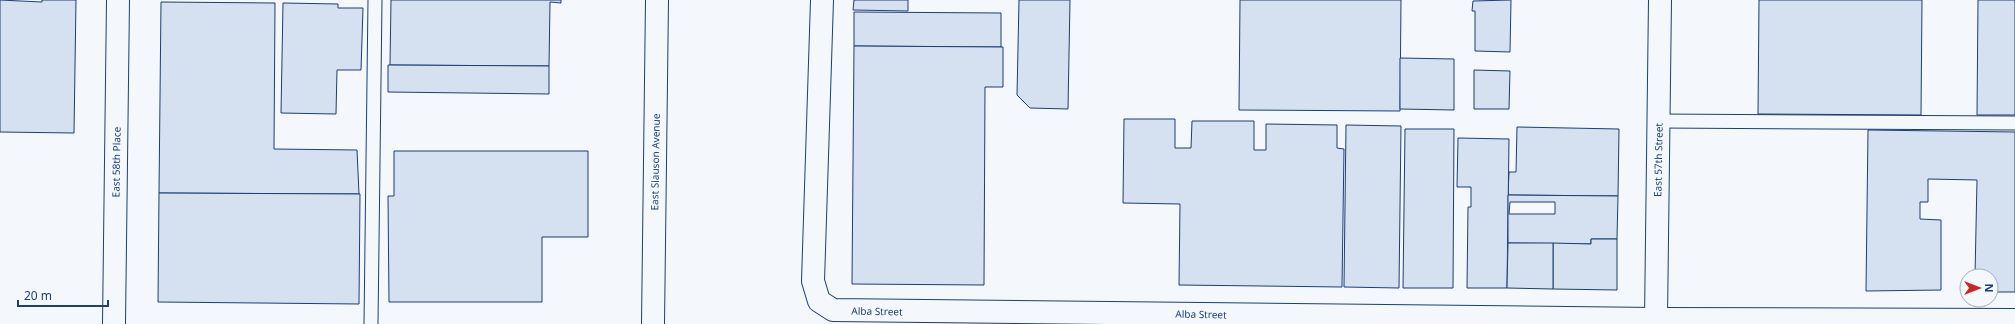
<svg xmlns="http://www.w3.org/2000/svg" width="2015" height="324" font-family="'Noto Sans',sans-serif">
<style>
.building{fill:#d5e0f0;stroke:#1d3f73;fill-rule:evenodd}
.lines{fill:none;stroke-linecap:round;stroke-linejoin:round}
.lane-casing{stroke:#1d3f73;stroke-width:15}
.street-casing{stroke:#1d3f73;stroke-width:24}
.primary-casing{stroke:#1d3f73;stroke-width:24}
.lane{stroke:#f4f7fb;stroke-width:13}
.street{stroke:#f4f7fb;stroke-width:22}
.primary{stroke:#f4f7fb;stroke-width:22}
.labels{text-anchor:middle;stroke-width:3;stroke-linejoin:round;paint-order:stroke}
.street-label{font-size:10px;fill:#1d3f73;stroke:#f4f7fb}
</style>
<rect width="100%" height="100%" fill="#f4f7fb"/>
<g class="building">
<polygon points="0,0 42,2 42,0 76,0 74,133 0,132"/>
<polygon points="391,0 561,0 561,3 550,2 549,66 390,65"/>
<polygon points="854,0 908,0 908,11 853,10"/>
<polygon points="1019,0 1070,0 1068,109 1030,108 1017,95"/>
<polygon points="1240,0 1401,0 1400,111 1239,110"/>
<polygon points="1511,0 1510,52 1475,51 1475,11 1472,11 1473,1"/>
<polygon points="1759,0 1922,0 1921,115 1758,114"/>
<polygon points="1978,0 2015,0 2015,115 1977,115"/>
<polygon points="161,2 275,3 274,149 357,150 359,194 159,193"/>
<polygon points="283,3 338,4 338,8 363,8 361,70 337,70 336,114 281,113"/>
<polygon points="854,12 1001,13 1001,47 854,46"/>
<polygon points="854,46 1003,47 1003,87 985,87 984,285 852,284"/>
<polygon points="1400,58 1454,59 1454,110 1400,109"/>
<polygon points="388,65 549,66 549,94 388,92"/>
<polygon points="1474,70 1510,71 1509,109 1474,109"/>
<polygon points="1124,119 1175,119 1175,148 1191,148 1192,121 1254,121 1254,150 1266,150 1266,124 1337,125 1337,148 1344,149 1342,287 1179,285 1180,204 1123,203"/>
<polygon points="1346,125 1401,126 1399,288 1344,287"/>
<polygon points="1517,127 1619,129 1618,196 1508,195 1509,172 1516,172"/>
<polygon points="1405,129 1454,129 1453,288 1403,288"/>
<polygon points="1868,130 2015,132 2015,292 1991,292 1991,276 1975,276 1977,180 1928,179 1928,202 1920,202 1920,219 1941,220 1941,290 1866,291"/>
<polygon points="1458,138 1509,139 1507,288 1467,288 1468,207 1471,207 1471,187 1457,187"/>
<polygon points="394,151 588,151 588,237 542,237 542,302 389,302 388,196 394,196"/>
<polygon points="159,193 360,194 359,304 158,302"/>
<path d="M1508,195L1618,196L1617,239H1591V244L1508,243ZM1510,202H1555V214H1509Z"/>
<polygon points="1591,239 1617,239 1617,290 1553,289 1553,243 1591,244"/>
<polygon points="1508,243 1553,243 1553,289 1507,288"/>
</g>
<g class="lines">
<defs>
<g id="lane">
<polyline points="1658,121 2015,123"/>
<polyline points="371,324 375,0"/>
</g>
<g id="street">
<polyline points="822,0 813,281 819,301 833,310 1656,319 2015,320"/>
<polyline points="1656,319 1660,0"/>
<polyline points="114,324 118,0"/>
</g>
<polyline id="primary" points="653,324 657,0"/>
</defs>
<use href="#lane" class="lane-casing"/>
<use href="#street" class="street-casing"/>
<use href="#primary" class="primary-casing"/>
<use href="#lane" class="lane"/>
<use href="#street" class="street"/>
<use href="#primary" class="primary"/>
</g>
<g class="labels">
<g class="street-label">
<text transform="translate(1658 160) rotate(-89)" y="4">East 57th Street</text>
<text transform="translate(116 162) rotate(-89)" y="4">East 58th Place</text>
<text transform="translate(655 162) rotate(-89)" y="4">East Slauson Avenue</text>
<text transform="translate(877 311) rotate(1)" y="4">Alba Street</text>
<text transform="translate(1201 314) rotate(1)" y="4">Alba Street</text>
</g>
</g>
<g transform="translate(1979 288) rotate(90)"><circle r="19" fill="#f4f7fb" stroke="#9eadc5"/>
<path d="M0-3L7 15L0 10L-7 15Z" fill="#c62828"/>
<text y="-6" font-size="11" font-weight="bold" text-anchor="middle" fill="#1d3f73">N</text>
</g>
<path d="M18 300v6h90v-6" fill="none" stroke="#1d3f73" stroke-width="2"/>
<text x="24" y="300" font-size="12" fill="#1d3f73" stroke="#f4f7fb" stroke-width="3" paint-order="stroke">20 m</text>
</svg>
